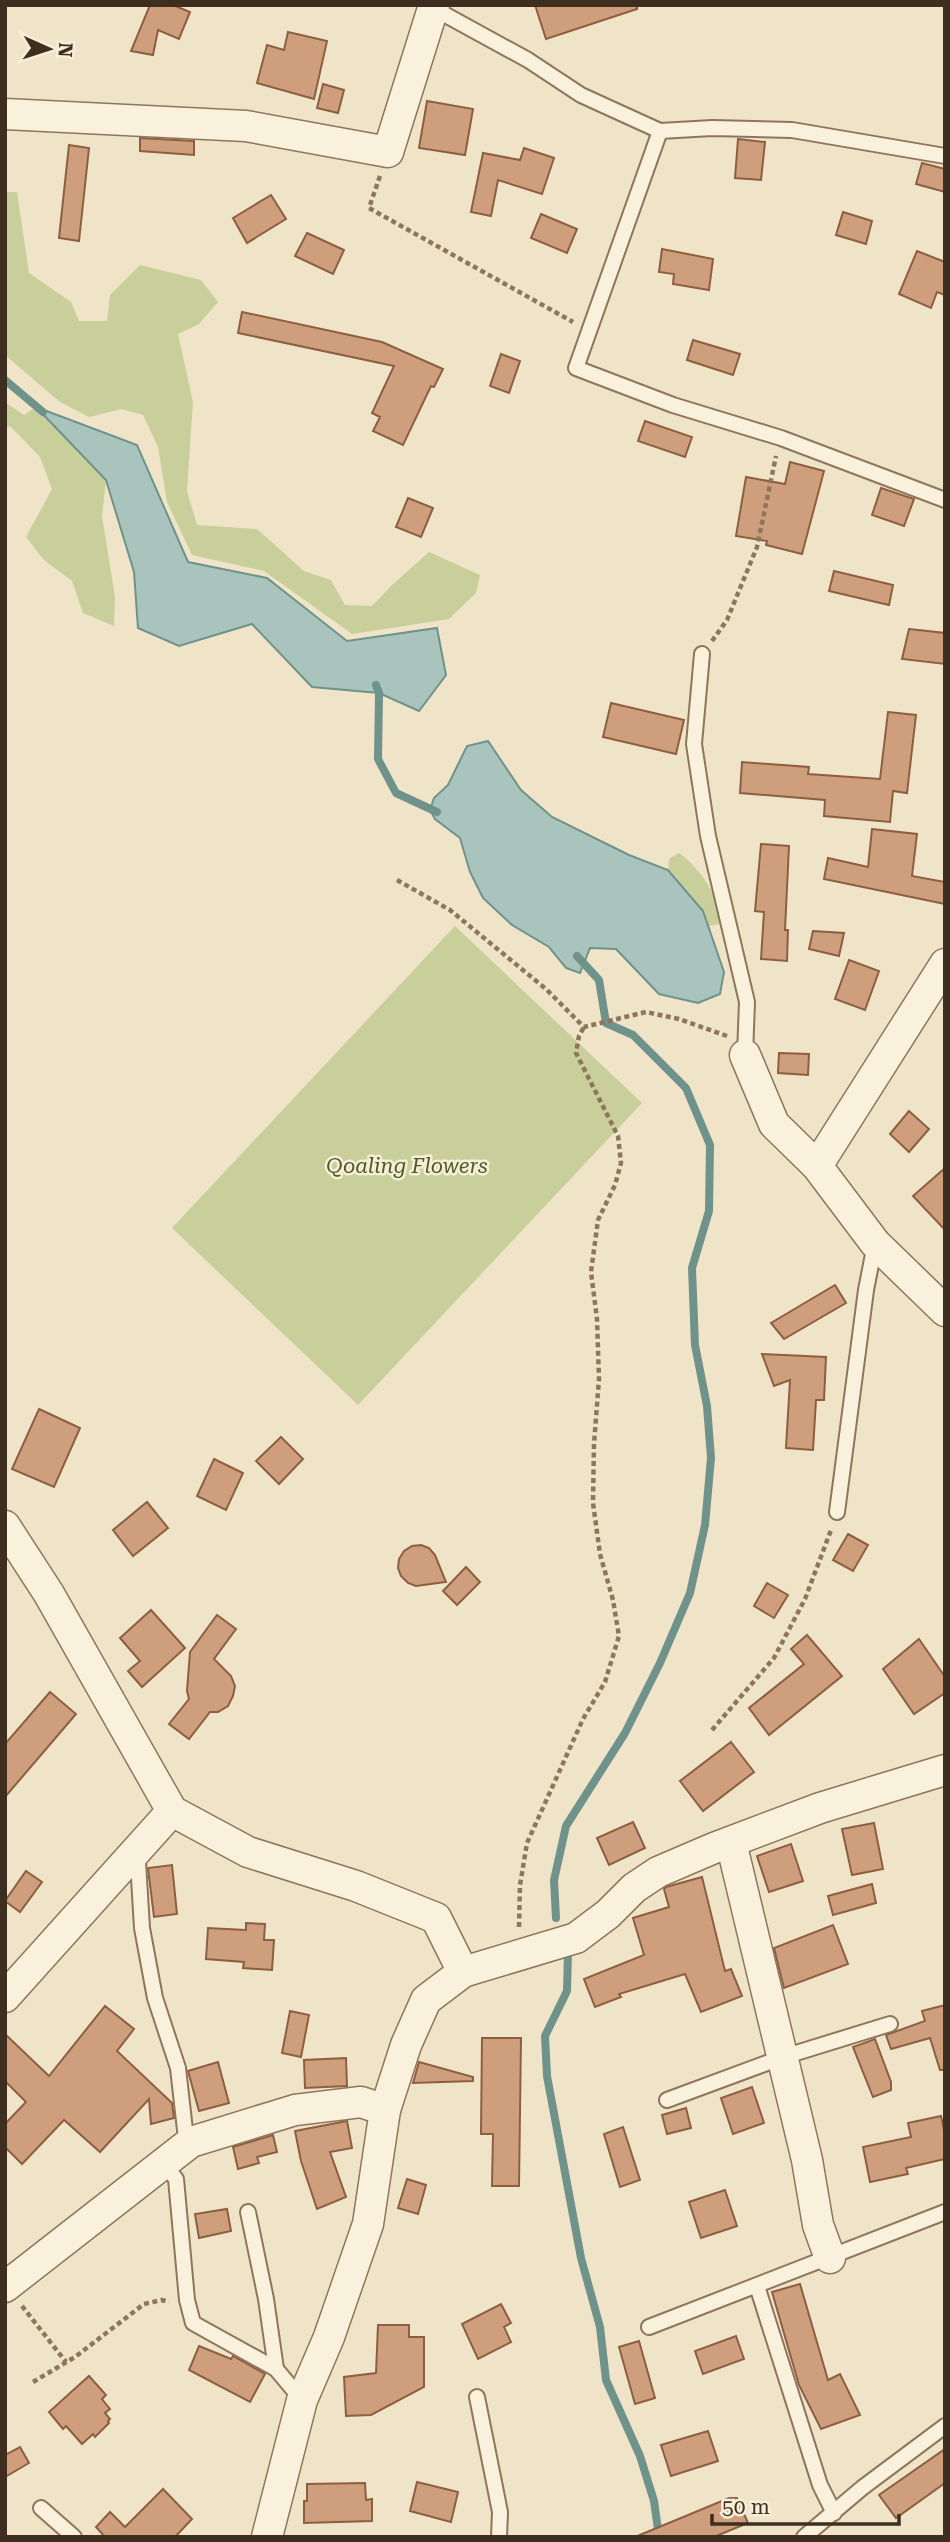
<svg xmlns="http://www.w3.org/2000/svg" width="950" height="2542" font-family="'Roboto Serif',serif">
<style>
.green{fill:#c9cf9b}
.water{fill:#a9c4bc;stroke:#6f938a;stroke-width:2}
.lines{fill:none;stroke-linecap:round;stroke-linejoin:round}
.stream{stroke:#6f938a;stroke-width:8}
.building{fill:#cf9f7d;stroke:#8d5f41;stroke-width:2}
.lane-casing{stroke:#8d765c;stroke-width:18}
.street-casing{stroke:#8d765c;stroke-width:33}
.path{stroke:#8d765c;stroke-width:4.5;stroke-dasharray:5 3.5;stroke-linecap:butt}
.lane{stroke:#faf1dc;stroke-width:14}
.street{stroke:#faf1dc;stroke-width:30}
.labels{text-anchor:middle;stroke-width:5;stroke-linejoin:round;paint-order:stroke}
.park-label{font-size:21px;font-style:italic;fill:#4d5a26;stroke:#f7eed8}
</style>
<rect width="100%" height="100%" fill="#f0e4c8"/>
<g class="green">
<polygon points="5,192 17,192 29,273 71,302 79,321 107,321 110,295 140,265 201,280 218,302 199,324 178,334 193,402 187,491 197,525 257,529 304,571 331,580 345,605 372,606 391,586 429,552 480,575 476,593 449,619 352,634 264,571 192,555 167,502 158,447 143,415 122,409 89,417 60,402 5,355"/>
<polygon points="5,402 24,415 36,407 106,480 102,516 115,597 114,626 83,613 72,581 44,560 26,537 52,489 40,457 11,427 5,426"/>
<path d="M679,853C699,867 722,899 720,924L708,926L703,911L668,870L669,859Z"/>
<polygon points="455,926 642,1103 358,1405 172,1228"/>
</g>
<g class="water">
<polygon points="36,407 137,445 188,562 267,578 347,641 437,628 446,675 419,711 379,693 312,687 252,624 179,646 138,628 134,572 106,480"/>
<polygon points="488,741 521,790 552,817 629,855 668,870 703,911 724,972 720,994 698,1003 659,994 616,949 590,948 580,973 566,968 549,947 512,925 483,898 470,872 460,838 435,819 430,810 434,798 448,785 467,746"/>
</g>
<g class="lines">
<g class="stream">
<polyline points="5,380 43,412"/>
<polyline points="376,685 379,693 378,759 396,793 437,812"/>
<polyline points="556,1918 554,1880 566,1826 625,1733 660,1663 690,1593 705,1525 711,1458 707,1406 695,1345 692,1268 709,1211 710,1145 686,1088 633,1035 606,1023 599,980 577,956"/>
<polyline points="568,1953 567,1991 545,2036 547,2076 581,2258 600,2327 606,2380 640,2456 654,2501 659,2537"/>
</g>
</g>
<g class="building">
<polygon points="150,5 173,5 190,12 179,39 158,30 153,55 131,51"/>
<polygon points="535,5 637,5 637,9 546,39"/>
<polygon points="288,32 327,41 314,99 257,83 267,45 284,50"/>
<polygon points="323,84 344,90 338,113 317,108"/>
<polygon points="427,101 473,109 465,155 419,148"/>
<polygon points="140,138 194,141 194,155 140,151"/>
<polygon points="738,139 765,142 761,180 735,178"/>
<polygon points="69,145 89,148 79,241 59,238"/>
<polygon points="524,148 554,158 542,194 498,180 491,216 471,212 483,153 520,160"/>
<polygon points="922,163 945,169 945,192 916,184"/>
<polygon points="271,195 286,219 247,243 233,218"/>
<polygon points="843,212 872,221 866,244 836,235"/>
<polygon points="541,214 577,229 567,253 531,238"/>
<polygon points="307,233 344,250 333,274 295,256"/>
<polygon points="662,249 713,259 709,290 673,284 674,274 659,272"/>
<polygon points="917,251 945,262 945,295 937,292 931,308 899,294"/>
<polygon points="242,312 382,342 443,369 434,387 431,386 403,445 373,431 380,417 372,413 394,366 238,333"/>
<polygon points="693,340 740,354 733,375 687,360"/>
<polygon points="501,354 520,361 509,393 490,386"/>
<polygon points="645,421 692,437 685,457 638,441"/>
<polygon points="790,462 824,471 802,554 766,545 767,541 736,536 746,477 785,484"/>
<polygon points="881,488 914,499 904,526 872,515"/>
<polygon points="408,498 433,508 421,537 396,527"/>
<polygon points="834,571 893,585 889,605 829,591"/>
<polygon points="909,629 945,633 945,664 902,659"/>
<polygon points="611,703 684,720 676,754 603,737"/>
<polygon points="888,712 916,715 907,793 893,791 890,822 824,816 825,800 740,793 742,762 809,767 808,774 880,779"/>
<polygon points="872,829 917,834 912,876 945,882 945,904 824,879 828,858 868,867"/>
<polygon points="761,844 789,846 785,930 788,930 787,961 761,959 764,912 755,911"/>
<polygon points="813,931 844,933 839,956 809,949"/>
<polygon points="849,960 879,971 865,1010 835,999"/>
<polygon points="779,1053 809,1054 808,1075 778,1073"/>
<polygon points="909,1111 929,1129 909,1152 890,1134"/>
<polygon points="945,1168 945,1230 913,1196"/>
<polygon points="835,1285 846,1303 784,1339 771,1323"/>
<polygon points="762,1354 826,1357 824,1400 816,1400 813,1450 786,1448 790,1380 774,1386"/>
<polygon points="39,1409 80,1428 54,1487 12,1469"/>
<polygon points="281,1437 303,1459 279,1484 256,1461"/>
<polygon points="214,1459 243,1473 226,1510 197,1496"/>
<polygon points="147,1502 168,1528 133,1556 113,1530"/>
<polygon points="848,1534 868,1545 853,1571 833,1560"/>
<polygon points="421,1545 429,1548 435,1555 446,1582 416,1586 408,1583 401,1576 398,1568 399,1559 404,1551 412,1546"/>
<polygon points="466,1567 480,1582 457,1605 443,1591"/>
<polygon points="767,1583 788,1595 774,1618 754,1606"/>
<polygon points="151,1610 185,1648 142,1687 128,1671 140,1661 120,1638"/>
<polygon points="217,1615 236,1629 214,1659 231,1676 235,1686 233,1696 228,1706 218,1712 210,1712 189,1739 169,1724 189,1699 187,1691 190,1652"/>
<polygon points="807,1635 842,1676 769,1735 749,1708 804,1664 791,1649"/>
<polygon points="919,1639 945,1677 945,1693 914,1714 883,1669"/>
<polygon points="50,1692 76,1714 5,1797 5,1744"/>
<polygon points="731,1742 754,1772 703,1811 680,1781"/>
<polygon points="633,1822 645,1848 609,1865 597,1838"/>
<polygon points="874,1823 883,1869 852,1875 842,1829"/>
<polygon points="791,1844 803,1881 769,1892 757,1856"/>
<polygon points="172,1865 177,1914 154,1917 148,1868"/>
<polygon points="26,1871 42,1882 20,1912 5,1901"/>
<polygon points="702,1877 725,1971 731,1969 742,1996 701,2012 685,1974 619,1994 621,1997 595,2007 584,1979 644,1955 633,1918 669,1907 664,1889 666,1887"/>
<polygon points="872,1884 876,1903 833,1915 828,1896"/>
<polygon points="246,1923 265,1924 264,1940 274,1940 272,1970 243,1968 244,1962 206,1959 208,1928 246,1930"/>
<polygon points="833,1925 848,1964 784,1988 774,1948"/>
<polygon points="945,2005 945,2070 940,2070 930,2038 891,2049 886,2035 925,2021 922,2011"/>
<polygon points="105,2006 134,2029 117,2051 172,2103 174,2118 151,2124 149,2099 100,2152 64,2120 22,2164 5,2147 5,2124 26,2102 5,2081 5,2034 49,2076"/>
<polygon points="290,2011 309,2015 301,2057 282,2053"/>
<polygon points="482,2038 521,2038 519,2186 492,2186 493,2134 481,2134"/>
<polygon points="875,2039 891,2082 891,2090 873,2097 853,2047"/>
<polygon points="346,2058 347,2086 305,2088 304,2060"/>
<polygon points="218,2062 229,2103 199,2111 188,2071"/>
<polygon points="419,2062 473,2077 473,2081 413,2083"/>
<polygon points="752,2087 764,2123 733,2134 721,2098"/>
<polygon points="686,2108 691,2128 667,2134 662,2115"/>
<polygon points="941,2116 945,2134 945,2159 906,2168 908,2174 870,2182 863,2147 911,2137 908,2123"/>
<polygon points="347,2121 352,2148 330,2152 346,2197 317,2209 301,2161 295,2131"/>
<polygon points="623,2127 640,2180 620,2187 604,2134"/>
<polygon points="273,2135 277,2152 257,2157 259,2163 238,2169 233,2147"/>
<polygon points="407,2179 426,2185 418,2214 398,2208"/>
<polygon points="725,2190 737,2226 701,2238 689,2202"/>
<polygon points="227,2209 231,2231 199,2238 195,2214"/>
<polygon points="800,2284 828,2380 840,2374 860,2415 821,2429 799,2385 772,2292"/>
<polygon points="501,2304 511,2323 504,2327 511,2342 478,2359 462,2324"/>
<polygon points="378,2325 409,2325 409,2337 424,2337 424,2387 371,2415 346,2416 344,2377 376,2373"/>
<polygon points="736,2336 744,2359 703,2374 695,2351"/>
<polygon points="639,2341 655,2398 635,2404 619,2347"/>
<polygon points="199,2346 231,2359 233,2356 265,2374 250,2402 189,2370"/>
<polygon points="89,2376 106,2395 102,2399 110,2409 105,2413 110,2419 108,2421 109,2423 95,2437 93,2434 82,2444 66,2426 63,2429 49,2412"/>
<polygon points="708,2431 718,2461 671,2476 661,2445"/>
<polygon points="20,2447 29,2463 5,2477 5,2455"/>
<polygon points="945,2449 945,2483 896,2518 879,2495"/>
<polygon points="417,2482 458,2492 451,2522 410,2511"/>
<polygon points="365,2483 366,2500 372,2499 372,2521 304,2523 304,2501 307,2501 307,2484"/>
<polygon points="163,2489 192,2519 175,2537 105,2537 96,2527 110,2512 125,2527"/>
<polygon points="729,2498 737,2498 748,2523 714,2537 635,2537"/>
</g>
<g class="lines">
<defs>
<g id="lane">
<polyline points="433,8 528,60 581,95 660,131 712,128 792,130 945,156"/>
<polyline points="660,131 576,368 673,405 781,438 945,500"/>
<polyline points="702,654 694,744 708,836 747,1002 745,1055"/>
<polyline points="837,1512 866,1290 875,1244"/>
<polyline points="130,1862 138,1862 142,1928 155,1998 178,2068 185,2130 191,2142"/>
<polyline points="667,2100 783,2057 890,2024"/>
<polyline points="165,2165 176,2179 187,2300 193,2323 276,2369 302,2400"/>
<polyline points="248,2212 266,2299 276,2369"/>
<polyline points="757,2286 820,2485 834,2513"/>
<polyline points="649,2327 945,2212"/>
<polyline points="477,2397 500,2512 499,2537"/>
<polyline points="41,2508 74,2537"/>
<polyline points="804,2537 862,2488 945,2426"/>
</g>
<g id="street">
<polyline points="5,114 246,126 388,152 434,5"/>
<polyline points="745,1055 774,1124 817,1166 875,1243 945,1311"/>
<polyline points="817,1166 945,964"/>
<polyline points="5,1526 49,1594 172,1811 248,1852 356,1886 436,1918 463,1972"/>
<polyline points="731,1842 807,2160 818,2225 830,2258"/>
<polyline points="5,1997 172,1811"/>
<polyline points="5,2287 191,2142 295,2110 361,2102 385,2110"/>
<polyline points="267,2537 302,2400 329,2337 368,2224 385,2110 406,2045 426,2000 463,1972 576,1938 608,1914 634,1888 658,1872 714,1848 820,1808 945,1770"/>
</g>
</defs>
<use href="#lane" class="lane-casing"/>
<use href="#street" class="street-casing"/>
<g class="path">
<polyline points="380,176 369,208 573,322"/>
<polyline points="712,641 727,620 757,547 776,456"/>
<polyline points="397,880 450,910 546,989 584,1027 646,1012 679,1019 727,1036"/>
<polyline points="712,1730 774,1658 805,1599 831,1530"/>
<polyline points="519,1927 520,1885 527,1843 583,1719 605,1682 619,1636 613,1600 600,1554 593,1503 594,1444 599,1379 597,1319 591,1272 598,1220 615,1185 621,1163 618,1136 576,1053 579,1036 584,1027"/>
<polyline points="22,2306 66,2362"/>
<polyline points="33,2382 75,2357 144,2304 162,2300 169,2302"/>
</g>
<use href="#lane" class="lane"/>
<use href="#street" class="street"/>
</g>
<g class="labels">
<g class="park-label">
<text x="407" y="1173">Qoaling Flowers</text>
</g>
</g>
<rect width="950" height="2542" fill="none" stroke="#3d2e20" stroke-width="14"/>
<g transform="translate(49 49) rotate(93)" stroke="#f7eed8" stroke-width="5" paint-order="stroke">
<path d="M0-5L12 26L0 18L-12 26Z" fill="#3d2e20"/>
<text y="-10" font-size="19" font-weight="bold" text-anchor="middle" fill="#3d2e20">N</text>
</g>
<path d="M712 2514v10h187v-10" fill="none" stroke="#3d2e20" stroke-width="3.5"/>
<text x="722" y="2514" font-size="21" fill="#3d2e20" stroke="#f7eed8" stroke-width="5" paint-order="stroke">50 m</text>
</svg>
